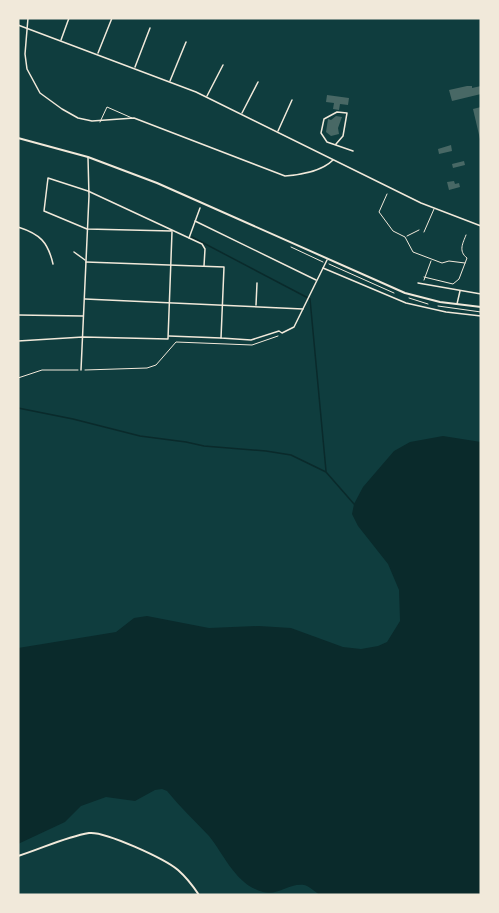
<svg xmlns="http://www.w3.org/2000/svg" width="499" height="913" font-family="Inter,sans-serif">
<style>
.water{fill:#0a2a2b}
.lines{fill:none;stroke-linecap:round;stroke-linejoin:round}
.stream{stroke:#0a2a2b;stroke-width:1.5}
.building{fill:#486865}
.path{stroke:#f1e9da;stroke-width:1}
.service{stroke:#f1e9da;stroke-width:1}
.pedestrian{stroke:#f1e9da;stroke-width:1.5}
.minor{stroke:#f1e9da;stroke-width:1.5}
.tertiary{stroke:#f1e9da;stroke-width:2}
</style>
<rect width="100%" height="100%" fill="#0f3d3e"/>
<path class="water" d="M443,436L481,442V895H320C315,892 309,886 304,885C289,883 278,896 263,892C236,885 225,856 209,836C195,821 180,807 167,791L162,789L155,790L135,801L106,797L81,806L65,822L18,844V648L116,632L134,618L147,616L209,628L259,626L291,628L343,647L361,649L378,646L387,642L400,621L399,590L388,564L358,526L352,514L354,504L363,487L394,451L410,442Z"/>
<g class="lines">
<g class="stream">
<polyline points="192,237 310,299 326,471"/>
<polyline points="18,408 73,419 140,436 186,442 204,446 266,451 291,455 326,472 354,504"/>
</g>
</g>
<g class="building">
<polygon points="467,86 472,86 472,88 481,86 481,94 452,101 449,90"/>
<polygon points="327,95 349,98 348,105 340,104 339,110 333,109 334,103 326,102"/>
<polygon points="481,107 481,139 480,139 473,109"/>
<polygon points="336,116 342,117 338,128 339,134 331,136 326,132 328,119 331,120"/>
<polygon points="451,145 452,151 439,154 438,149"/>
<polygon points="464,161 465,165 453,168 452,164"/>
<polygon points="454,181 455,184 459,183 460,187 449,190 447,182"/>
</g>
<g class="lines">
<g class="path">
<polyline points="387,194 379,212 393,231 405,237 413,252 442,263 449,261 465,263"/>
<polyline points="407,236 419,230"/>
<polyline points="291,247 323,262"/>
<polyline points="329,264 394,293"/>
<path d="M424,277L453,284L459,279L467,258C458,251 463,243 466,235"/>
<polyline points="424,280 431,261"/>
<polyline points="409,298 428,304"/>
<polyline points="438,306 481,312"/>
<polyline points="85,370 147,368 156,365 176,342 252,345 278,336"/>
<polyline points="18,378 42,370 78,370"/>
</g>
<g class="service">
<polyline points="100,122 107,107 132,118"/>
<polyline points="424,232 434,209"/>
</g>
<polyline class="pedestrian" points="336,144 343,136 347,113 337,112 324,119 321,133 327,142 353,151"/>
<g class="minor">
<path d="M28,18L25,54L27,69L40,93L62,109L78,118L92,121L134,118L285,176C300,175 322,171 333,160"/>
<polyline points="18,25 196,92 421,203 481,226"/>
<polyline points="61,40 69,18"/>
<polyline points="98,53 112,18"/>
<polyline points="135,67 150,28"/>
<polyline points="170,81 186,42"/>
<polyline points="207,96 223,65"/>
<polyline points="242,113 258,82"/>
<polyline points="278,131 292,100"/>
<polyline points="195,221 316,280"/>
<path d="M18,227C40,234 48,242 53,264"/>
<polyline points="172,231 87,229 44,211 48,178 88,191 202,244 205,249 204,266"/>
<polyline points="189,238 200,208"/>
<polyline points="74,252 85,260"/>
<polyline points="86,262 224,267 221,338 251,340 279,331 282,333 294,327 327,260"/>
<polyline points="323,268 406,303 446,312 481,316"/>
<polyline points="418,283 481,294"/>
<polyline points="85,299 303,309"/>
<polyline points="457,304 460,291"/>
<polyline points="256,305 257,283"/>
<polyline points="18,315 83,316"/>
<polyline points="169,336 221,338"/>
<polyline points="18,341 83,337 168,339 172,232"/>
<polyline points="81,370 89,196 88,158"/>
</g>
<g class="tertiary">
<polyline points="18,138 88,157 157,183 405,293 440,302 481,307"/>
<path d="M18,856C41,849 65,837 89,833C105,831 165,859 178,870C186,877 193,886 199,895"/>
</g>
</g>
<rect width="499" height="913" fill="none" stroke="#f1e9da" stroke-width="39"/>
</svg>
